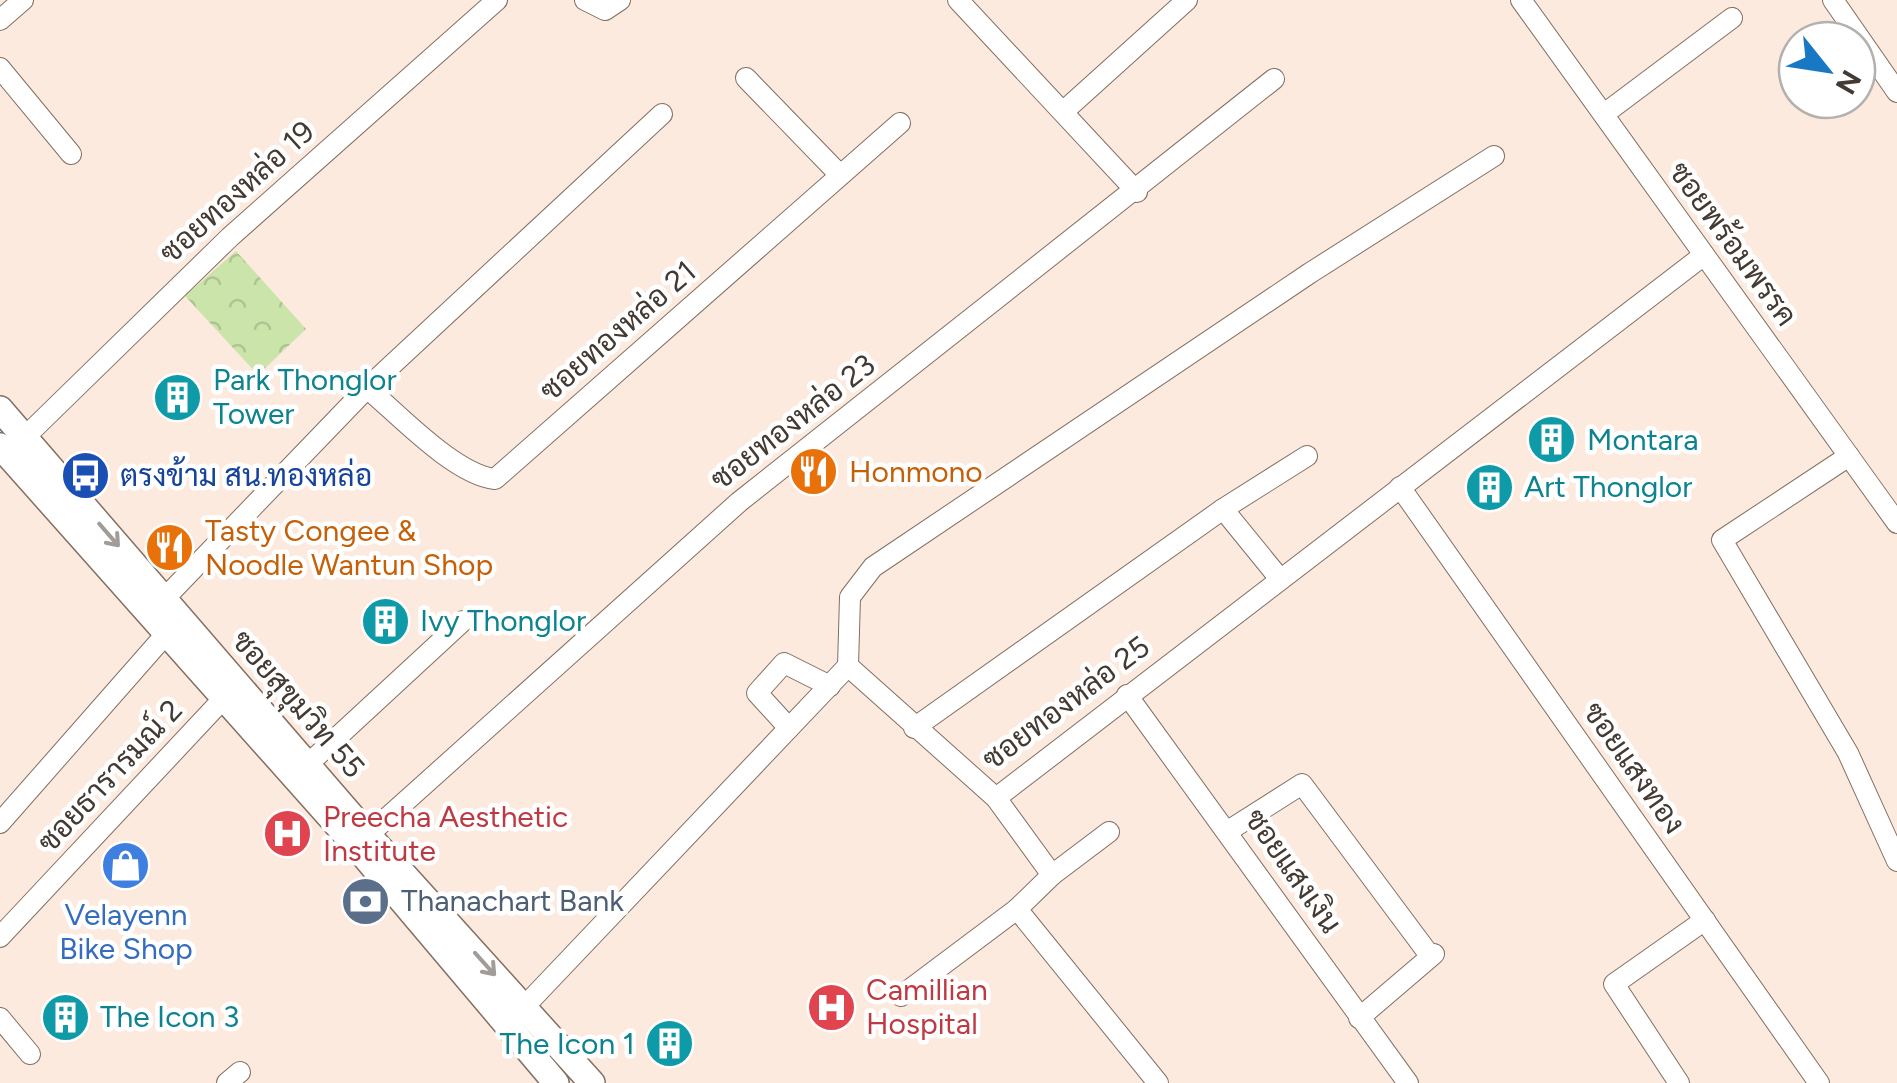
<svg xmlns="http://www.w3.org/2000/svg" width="1897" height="1083" font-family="Figtree,Sarabun,sans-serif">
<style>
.forest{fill:url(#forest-crowns)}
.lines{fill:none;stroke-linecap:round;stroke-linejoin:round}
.minor-casing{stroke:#826f60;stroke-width:22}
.major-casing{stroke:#826f60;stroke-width:28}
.minor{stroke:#fff;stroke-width:20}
.major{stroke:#fff;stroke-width:25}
.oneway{stroke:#a09c99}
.labels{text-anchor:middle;stroke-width:9;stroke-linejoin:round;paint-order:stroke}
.street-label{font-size:30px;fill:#423a33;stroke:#fff}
.culture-label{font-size:30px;fill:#0d838f;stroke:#fff;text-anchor:start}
.food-label{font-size:30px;fill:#c56008;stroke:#fff;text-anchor:start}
.transit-label{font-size:30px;fill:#164399;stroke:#fff;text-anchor:start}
.health-label{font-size:30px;fill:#be3a42;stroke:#fff;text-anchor:start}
.service-label{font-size:30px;fill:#4e5e75;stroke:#fff;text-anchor:start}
.shop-label{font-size:30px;fill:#366cbe;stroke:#fff}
</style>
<defs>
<pattern id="forest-crowns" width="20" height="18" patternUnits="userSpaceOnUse" patternTransform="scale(2.5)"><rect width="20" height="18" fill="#cae4aa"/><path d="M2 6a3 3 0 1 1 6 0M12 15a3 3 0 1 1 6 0" fill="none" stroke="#afc493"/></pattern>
</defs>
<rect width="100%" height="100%" fill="#fdeade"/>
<polygon class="forest" points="236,251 306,329 258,375 185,296"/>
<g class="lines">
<defs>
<g id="minor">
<polyline points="585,0 605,10 620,0"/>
<polyline points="958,0 1137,192"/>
<polyline points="1521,0 1897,523"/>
<polyline points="1833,0 1897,92"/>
<polyline points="0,20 23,0"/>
<polyline points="0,68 71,154"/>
<polyline points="746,78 840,175"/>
<polyline points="1064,111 1187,0"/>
<polyline points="1604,114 1732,18"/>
<path d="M367,388C398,414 455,475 495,479L900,123"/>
<polyline points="25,437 230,237 497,0"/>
<polyline points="1849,456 1722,540 1848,753 1897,861"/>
<polyline points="1400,487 1819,1083"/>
<polyline points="1223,509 1280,579"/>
<polyline points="164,599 367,388 662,114"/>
<polyline points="848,666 850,597 873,567 1310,273 1494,156"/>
<polyline points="848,666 996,798 1052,875 1017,909 1158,1083"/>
<polyline points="1127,695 1408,1083"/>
<polyline points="789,728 757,693 784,663 830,686"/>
<polyline points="914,728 1223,509 1307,456"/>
<polyline points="307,765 463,621"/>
<polyline points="996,798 1704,255"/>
<polyline points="0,823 166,634"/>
<polyline points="1228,831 1302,784 1428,953 1434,954 1359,1018"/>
<polyline points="368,835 739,502 1274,79"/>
<polyline points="1052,875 1109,832"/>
<polyline points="0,937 223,699"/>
<polyline points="901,996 1017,909"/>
<polyline points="524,1007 848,666"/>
<polyline points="0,1018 30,1054"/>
<polyline points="227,1083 240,1072"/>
<polyline points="1679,1083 1614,984 1705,920"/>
</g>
<g id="major">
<polyline points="0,409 368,835 592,1083"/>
<polyline points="0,446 354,844 556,1083"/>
</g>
</defs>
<use href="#minor" class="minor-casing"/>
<use href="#major" class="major-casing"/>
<use href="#minor" class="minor"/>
<use href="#major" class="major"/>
</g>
<defs><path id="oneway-shaft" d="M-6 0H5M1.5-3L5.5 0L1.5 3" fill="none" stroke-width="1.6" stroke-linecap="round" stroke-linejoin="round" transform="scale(2.5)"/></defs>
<g class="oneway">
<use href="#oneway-shaft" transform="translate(109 535) rotate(49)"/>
<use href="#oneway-shaft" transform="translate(485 964) rotate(48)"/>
</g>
<defs>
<symbol id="building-disc" viewBox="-11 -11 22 22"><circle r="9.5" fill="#0f9aa8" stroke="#fff"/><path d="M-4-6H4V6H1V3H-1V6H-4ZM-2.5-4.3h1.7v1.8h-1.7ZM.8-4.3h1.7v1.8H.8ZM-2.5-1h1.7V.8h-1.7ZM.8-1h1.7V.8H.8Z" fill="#fff"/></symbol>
<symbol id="restaurant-disc" viewBox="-11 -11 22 22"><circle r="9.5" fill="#e8710a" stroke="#fff"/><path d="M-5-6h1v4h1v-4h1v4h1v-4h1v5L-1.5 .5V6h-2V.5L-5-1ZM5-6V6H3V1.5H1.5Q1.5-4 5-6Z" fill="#fff"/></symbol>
<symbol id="bus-disc" viewBox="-11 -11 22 22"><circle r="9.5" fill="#1a4fb4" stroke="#fff"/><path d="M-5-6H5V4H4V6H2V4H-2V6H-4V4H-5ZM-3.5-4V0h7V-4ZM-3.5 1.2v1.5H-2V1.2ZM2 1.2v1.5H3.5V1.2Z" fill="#fff"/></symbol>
<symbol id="hospital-disc" viewBox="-11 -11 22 22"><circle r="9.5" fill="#e0444e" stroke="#fff"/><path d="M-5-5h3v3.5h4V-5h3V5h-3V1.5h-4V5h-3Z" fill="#fff"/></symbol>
<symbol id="shop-disc" viewBox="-11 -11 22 22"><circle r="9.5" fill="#3f7fe0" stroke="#fff"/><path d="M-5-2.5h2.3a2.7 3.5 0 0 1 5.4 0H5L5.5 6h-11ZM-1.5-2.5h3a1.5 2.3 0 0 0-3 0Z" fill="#fff"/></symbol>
<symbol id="bank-disc" viewBox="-11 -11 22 22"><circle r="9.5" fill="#5c6f8a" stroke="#fff"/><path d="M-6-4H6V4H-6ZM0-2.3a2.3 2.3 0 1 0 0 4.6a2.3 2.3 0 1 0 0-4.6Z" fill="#fff"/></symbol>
</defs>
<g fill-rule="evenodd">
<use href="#building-disc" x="150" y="370" width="55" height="55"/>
<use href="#building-disc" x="1524" y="412" width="55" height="55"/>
<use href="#restaurant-disc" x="786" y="444" width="55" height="55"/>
<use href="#bus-disc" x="58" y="448" width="55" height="55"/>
<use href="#building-disc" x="1462" y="460" width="55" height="55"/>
<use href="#restaurant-disc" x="142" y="520" width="55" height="55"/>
<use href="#building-disc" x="358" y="594" width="55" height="55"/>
<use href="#hospital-disc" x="260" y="806" width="55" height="55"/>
<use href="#shop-disc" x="98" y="838" width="55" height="55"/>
<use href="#bank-disc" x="338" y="874" width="55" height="55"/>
<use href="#hospital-disc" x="804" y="980" width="55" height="55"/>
<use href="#building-disc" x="38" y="990" width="55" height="55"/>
<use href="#building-disc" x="642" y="1016" width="55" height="55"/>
</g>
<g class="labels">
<g class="street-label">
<text transform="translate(237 192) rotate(-42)" y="10">ซอยทองหล่อ 19</text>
<text transform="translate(1733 244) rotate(54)" y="10">ซอยพร้อมพรรค</text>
<text transform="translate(618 331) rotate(-41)" y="10">ซอยทองหล่อ 21</text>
<text transform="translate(793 422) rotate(-38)" y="10">ซอยทองหล่อ 23</text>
<text transform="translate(1066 703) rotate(-37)" y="10">ซอยทองหล่อ 25</text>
<text transform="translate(298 704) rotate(49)" y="10">ซอยสุขุมวิท 55</text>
<text transform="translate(1634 768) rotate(55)" y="10">ซอยแสงทอง</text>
<text transform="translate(110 776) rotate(-47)" y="10">ซอยธารารมณ์ 2</text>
<text transform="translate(1293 871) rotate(55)" y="10">ซอยแสงเงิน</text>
</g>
<g class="culture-label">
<text x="213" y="390">Park Thonglor<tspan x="213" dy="34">Tower</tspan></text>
<text x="1587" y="450">Montara</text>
<text x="1524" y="497">Art Thonglor</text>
<text x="420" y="631">Ivy Thonglor</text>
<text x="100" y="1027">The Icon 3</text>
<text x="635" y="1054" text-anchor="end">The Icon 1</text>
</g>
<g class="food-label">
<text x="849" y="482">Honmono</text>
<text x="205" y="541">Tasty Congee &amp;<tspan x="205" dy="34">Noodle Wantun Shop</tspan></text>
</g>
<g class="transit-label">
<text x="120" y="486">ตรงข้าม สน.ทองหล่อ</text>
</g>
<g class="health-label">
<text x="323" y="827">Preecha Aesthetic<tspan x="323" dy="34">Institute</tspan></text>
<text x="866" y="1000">Camillian<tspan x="866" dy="34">Hospital</tspan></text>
</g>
<g class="service-label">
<text x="401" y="911">Thanachart Bank</text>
</g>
<g class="shop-label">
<text x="126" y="925">Velayenn<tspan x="126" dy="34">Bike Shop</tspan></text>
</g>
</g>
<g transform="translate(1827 70) rotate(120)"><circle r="48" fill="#ffffff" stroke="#b3b0ad" stroke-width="2.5"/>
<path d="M0-8L18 38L0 25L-18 38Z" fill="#1978c4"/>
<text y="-15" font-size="28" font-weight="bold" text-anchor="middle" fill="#423a33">N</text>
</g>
</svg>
